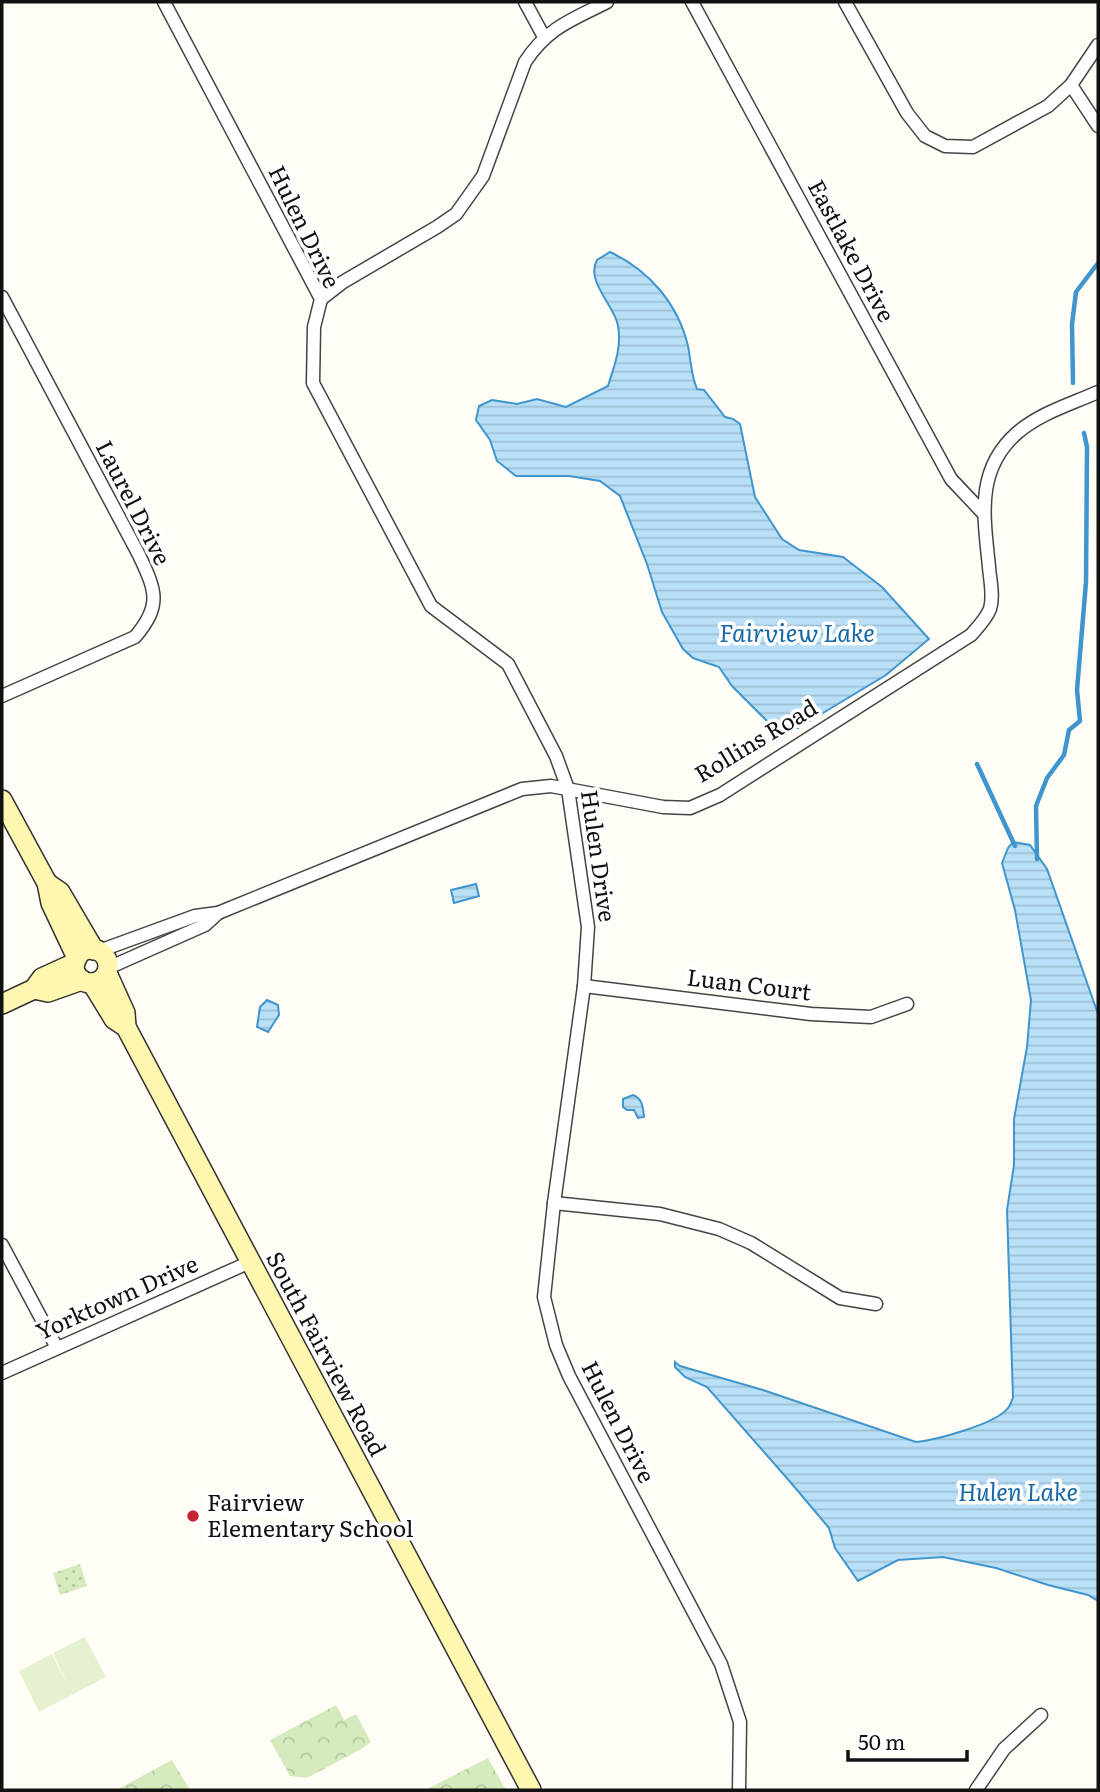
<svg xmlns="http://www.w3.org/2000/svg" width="1100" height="1792" font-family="Literata,serif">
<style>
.park{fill:url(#park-crowns)}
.garden{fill:url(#garden-dots)}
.pitch{fill:#e6f2cf}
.water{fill:url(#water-rules);stroke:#3f96cf;stroke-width:2}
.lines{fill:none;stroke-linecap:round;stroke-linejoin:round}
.stream{stroke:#3f96cf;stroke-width:4.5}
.street-casing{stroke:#444;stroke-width:15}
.secondary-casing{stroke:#333;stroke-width:22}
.street{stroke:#fff;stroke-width:12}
.secondary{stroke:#fff6b0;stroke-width:19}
.poi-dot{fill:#c4262e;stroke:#fff;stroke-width:2.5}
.labels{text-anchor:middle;stroke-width:7;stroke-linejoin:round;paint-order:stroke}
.street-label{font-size:23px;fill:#111;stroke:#fff}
.poi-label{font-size:23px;fill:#111;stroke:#fff;text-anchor:start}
.water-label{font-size:24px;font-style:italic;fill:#1768a6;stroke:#fff}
</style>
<defs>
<pattern id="park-crowns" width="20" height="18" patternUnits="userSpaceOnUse" patternTransform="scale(1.75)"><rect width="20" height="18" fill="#d5ebbd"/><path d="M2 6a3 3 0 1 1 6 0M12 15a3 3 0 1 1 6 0" fill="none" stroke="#b6c8a1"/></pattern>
<pattern id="garden-dots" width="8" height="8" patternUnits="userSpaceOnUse" patternTransform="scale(1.75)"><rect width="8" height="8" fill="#d5ebbd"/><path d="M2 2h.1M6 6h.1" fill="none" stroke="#b6c8a1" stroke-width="1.8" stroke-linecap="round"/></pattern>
<pattern id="water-rules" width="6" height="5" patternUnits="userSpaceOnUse" patternTransform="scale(1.75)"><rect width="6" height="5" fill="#b9e0f7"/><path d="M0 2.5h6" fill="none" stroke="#9ebfd3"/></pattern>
</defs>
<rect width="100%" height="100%" fill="#fffdf5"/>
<g class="park">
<polygon points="336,1705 344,1720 356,1714 371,1742 363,1748 307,1778 290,1776 270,1740"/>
<polygon points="488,1758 506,1790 425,1790"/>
<polygon points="172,1760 190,1790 116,1790"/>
</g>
<polygon class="garden" points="80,1564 87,1586 60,1595 53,1573"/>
<polygon class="pitch" points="85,1637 106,1677 39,1712 19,1671 52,1654 70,1690 53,1653"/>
<g class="water">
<path d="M610,252C649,270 678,304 688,346C691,361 691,375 697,389L704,390L725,417L733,419L740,424L755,497L782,539L799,550L843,557L882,587L929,639L886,675L798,728L769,723L732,686L719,667L693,658L683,649L662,612L647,564L620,496L600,481L569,476H516L497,461L490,440L476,420L479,406L492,400L517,404L537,399L566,407L608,386C614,366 622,348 618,326C616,307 585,282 597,260Z"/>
<path d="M1013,842L1030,845L1047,869L1098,1014V1601L1088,1595L1048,1585L996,1568L943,1557L898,1560L858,1581L835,1548L829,1528L792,1484L707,1387L685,1377L675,1367V1362L680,1366L763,1390L916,1442C936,1440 996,1424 1008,1408C1011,1405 1011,1401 1013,1398L1007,1210L1014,1165V1119L1027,1047L1031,1000L1015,910L1002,863L1008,848Z"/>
<polygon points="476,884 479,896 454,903 451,890"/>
<polygon points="267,1000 278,1005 279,1015 268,1032 257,1027 260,1007"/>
<path d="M633,1095C643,1099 643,1108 644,1117L638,1118L634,1110H627L623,1107V1099Z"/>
</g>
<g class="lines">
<g class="stream">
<polyline points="1073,383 1072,324 1076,292 1098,263"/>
<polyline points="977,764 1015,846"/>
<polyline points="1037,859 1036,806 1047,778 1064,755 1069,730 1080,721 1077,690 1086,582 1087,447 1084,433"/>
</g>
<defs>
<g id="street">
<polyline points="164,2 321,299 314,327 313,383 431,606 508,664 556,756 568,789 588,927 584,986 554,1203 544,1297 556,1345 569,1376 721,1664 740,1722 739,1790"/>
<polyline points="525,2 544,37"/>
<polyline points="692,2 951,479 984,514"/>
<polyline points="845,2 907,113 925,136 945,146 973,147 1048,106 1071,85 1098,45"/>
<polyline points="1071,85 1098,126"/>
<path d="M2,297L139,555C156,591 162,605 135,637L2,696"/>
<path d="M321,299L343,282L437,227L456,214L483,176L525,62C548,27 572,20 607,2"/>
<path d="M99,951L195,916L218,913L522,789L551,786L663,807L690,808L720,795L971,635C978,627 986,619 990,609C994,596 990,580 989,567C984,517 975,470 1017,433C1040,413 1071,404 1098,392"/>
<polyline points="108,968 205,925 218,913"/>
<polyline points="584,986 811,1014 871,1017 907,1004"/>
<polyline points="554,1203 660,1214 719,1229 751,1243 840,1298 876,1304"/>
<polyline points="2,1245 57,1348"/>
<polyline points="2,1373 250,1262"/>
<polyline points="976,1790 1004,1749 1041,1715"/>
</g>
<g id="secondary">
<polyline points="2,800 47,883 51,903 77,958"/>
<polyline points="47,883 60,892 94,950"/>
<circle cx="91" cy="966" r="17"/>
<polyline points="107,973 125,1013 126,1026"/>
<polyline points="92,983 114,1019 126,1027 531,1790"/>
<polyline points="34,989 48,992 82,980"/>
<polyline points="2,1004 34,989 42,978 75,963"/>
</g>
</defs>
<use href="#street" class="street-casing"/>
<use href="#secondary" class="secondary-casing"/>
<use href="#street" class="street"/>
<use href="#secondary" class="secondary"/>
</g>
<circle class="poi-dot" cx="193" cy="1516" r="7"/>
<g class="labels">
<g class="street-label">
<text transform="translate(304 227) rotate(64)" y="8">Hulen Drive</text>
<text transform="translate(851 251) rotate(62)" y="8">Eastlake Drive</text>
<text transform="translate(133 503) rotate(63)" y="8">Laurel Drive</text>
<text transform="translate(756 741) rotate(-31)" y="8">Rollins Road</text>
<text transform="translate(598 856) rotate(82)" y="8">Hulen Drive</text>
<text transform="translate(749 985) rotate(7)" y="8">Luan Court</text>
<text transform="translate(117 1298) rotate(-24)" y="8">Yorktown Drive</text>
<text transform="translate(326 1354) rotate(62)" y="8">South Fairview Road</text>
<text transform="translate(618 1422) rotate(63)" y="8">Hulen Drive</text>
</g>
<g class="poi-label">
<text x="207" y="1511">Fairview<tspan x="207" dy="26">Elementary School</tspan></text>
</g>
<g class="water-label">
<text x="797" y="642">Fairview Lake</text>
<text x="1018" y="1501">Hulen Lake</text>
</g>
</g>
<rect width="1100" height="1792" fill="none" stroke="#111111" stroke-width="7"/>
<path d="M848 1750v10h119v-10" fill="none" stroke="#111111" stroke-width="3.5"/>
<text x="858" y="1750" font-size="21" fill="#111111" stroke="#ffffff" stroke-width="5" paint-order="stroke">50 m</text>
</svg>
